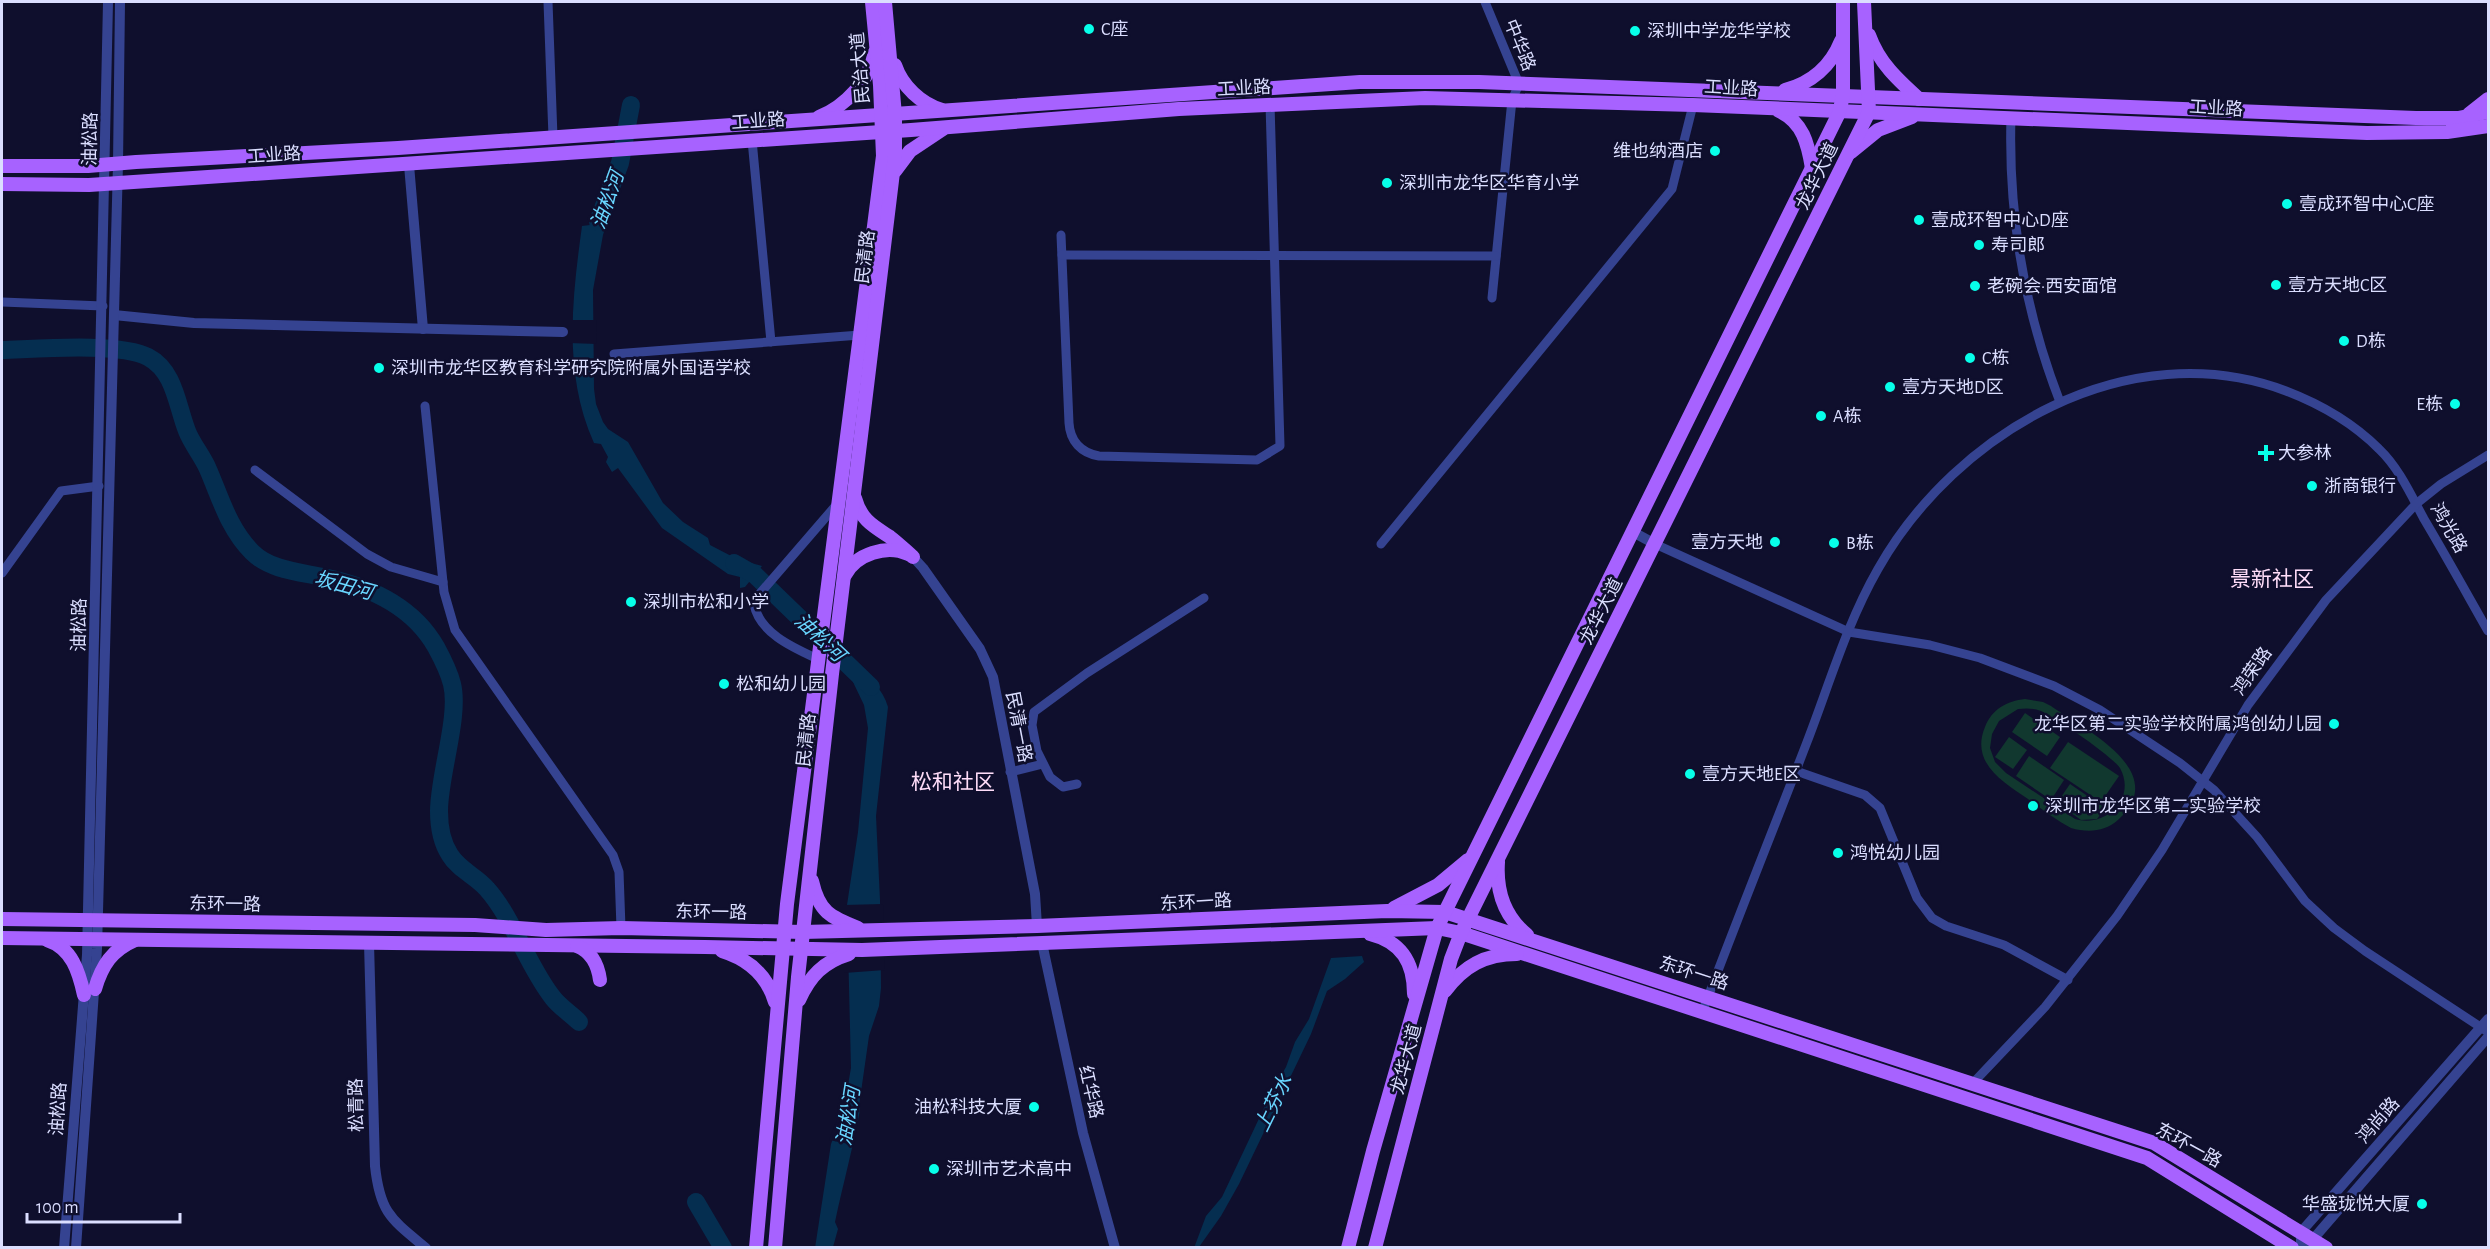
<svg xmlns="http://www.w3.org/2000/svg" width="2490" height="1249" font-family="'Alegreya Sans','Noto Sans SC',sans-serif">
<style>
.green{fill:#11382f;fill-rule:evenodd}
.water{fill:#052e50}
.pier{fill:#0f0f2d}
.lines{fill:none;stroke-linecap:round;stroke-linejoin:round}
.river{stroke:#052e50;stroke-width:18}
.minor{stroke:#354391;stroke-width:9}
.tertiary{stroke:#354391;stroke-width:10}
.primary{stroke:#a762ff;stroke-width:14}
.poi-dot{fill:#07ffe9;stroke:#0f0f2d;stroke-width:2}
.labels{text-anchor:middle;stroke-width:5;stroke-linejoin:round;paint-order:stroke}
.poi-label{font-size:18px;fill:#dbdeff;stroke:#0f0f2d;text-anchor:start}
.street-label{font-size:18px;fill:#dbdeff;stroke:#0f0f2d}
.water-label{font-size:20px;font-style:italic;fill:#69d6ff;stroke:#0f0f2d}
.quarter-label{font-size:21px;fill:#ffddf9;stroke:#0f0f2d}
</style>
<rect width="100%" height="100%" fill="#0f0f2d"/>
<g class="green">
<path d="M2025,699L2043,702L2051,706C2084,729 2171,771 2119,819C2105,832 2088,833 2071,828C2056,820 2042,809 2028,799C2003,782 1970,763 1985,727C1992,709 2007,701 2025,699ZM2018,709C2026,708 2033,708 2041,711C2055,717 2112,756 2120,768C2137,799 2105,828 2075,819L2006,773L1995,762L1990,748L1992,734L1999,721Z"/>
<polygon points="2025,713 2060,737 2047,756 2012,732"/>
<polygon points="2009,737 2027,750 2013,769 1995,757"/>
<polygon points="2068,742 2119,776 2101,802 2050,768"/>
<polygon points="2029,756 2064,780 2051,800 2016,776"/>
<polygon points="2070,784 2105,808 2097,819 2081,820 2057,803"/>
</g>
<g class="water">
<path d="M598,195L613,203L603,235L593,290L594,389L596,404L603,422L608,429L628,442L663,503L683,522L708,538L710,545L737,559L762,566L745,587L740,588V577L728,574L662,528L618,468L612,472L606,462L608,457L601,444L594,443C563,374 572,299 582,226L590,225Z"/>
<path d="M855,664C869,677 883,689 888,707L876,816L880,900L881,988L879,1006L869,1036L859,1106L860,1110C853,1148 843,1184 835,1222L838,1229L833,1247L815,1248L831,1144L843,1113L851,1068L847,905L858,832L868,728L864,705L853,682Z"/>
<polygon points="1362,956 1364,962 1345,979 1327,991 1311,1034 1239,1184 1221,1216 1199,1247 1194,1248 1206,1216 1222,1197 1272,1091 1286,1067 1295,1042 1309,1019 1331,958"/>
</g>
<g class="pier">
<polygon points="569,320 596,320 597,344 569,343"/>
<polygon points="883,904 885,970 844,973 844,905"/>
<polygon points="838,1117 858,1121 854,1145 829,1140"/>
</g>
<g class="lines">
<g class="river">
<polyline points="598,222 620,163 631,105"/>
<path d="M2,350C36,349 120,342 148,357C175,371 177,406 187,431C192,444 201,454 207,467C220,496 228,528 252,552C270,570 299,572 323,577C368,586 412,605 436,647C442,658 449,672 452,684C460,716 439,775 439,811C439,825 442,843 450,855C459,870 476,876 487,889C513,918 528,967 553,998C560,1007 571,1014 579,1022"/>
<polyline points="734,563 755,575 871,687"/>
<polyline points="696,1202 723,1248"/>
</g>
<g class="minor">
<polyline points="548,2 553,137"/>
<polyline points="1485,2 1519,84 1512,100 1492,298"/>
<path d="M2011,117C2008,217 2024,309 2060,402"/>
<polyline points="752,140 771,342"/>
<path d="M1061,235L1069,423C1070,441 1081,453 1099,456L1257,460L1280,446L1270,104"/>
<polyline points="1062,255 1496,256"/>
<polyline points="2,302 103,306"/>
<polyline points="614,354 860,335"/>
<polyline points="425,406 444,592 455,630 613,855 619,872 621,928"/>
<polyline points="255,470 367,554 391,567 443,582"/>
<polyline points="1381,544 1672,189 1693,105"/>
<polyline points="1655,544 1849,632 1930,645 1980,658 2054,686 2100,710 2180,763 2214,790 2257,837 2305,901 2334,928 2365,951 2488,1032"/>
<polyline points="2,573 61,491 99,486"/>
<path d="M818,659C794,648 759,633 754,604L756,598L838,503"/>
<polyline points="1796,771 1865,795 1880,808 1917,898 1932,918 1946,926 2004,945 2068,980"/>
<polyline points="1010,772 1043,764"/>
<polyline points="1077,784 1063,787 1050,777 1037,751 1032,725 1034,712 1087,673 1204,598"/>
<path d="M1702,1013C1736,922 1772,833 1807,742C1829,685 1847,623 1878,569C1956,431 2129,332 2286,391C2320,404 2353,423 2379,449C2399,468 2411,495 2424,519C2446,556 2467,594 2488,631"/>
<polyline points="1973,1083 2045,1007 2117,916 2162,850 2248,705 2326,600 2416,504 2441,484 2488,455"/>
</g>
<g class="tertiary">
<polyline points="409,165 423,329"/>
<polyline points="114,315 194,323 563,332"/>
<polyline points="1633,532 1655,544"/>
<polyline points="913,557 923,568 980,649 993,677 1035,894 1037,926"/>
<path d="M369,943L375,1166C380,1213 391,1219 426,1248"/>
<polyline points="1042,943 1083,1133 1115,1248"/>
<polyline points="2308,1245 2488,1037"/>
<polyline points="64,1248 87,955 108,2"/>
<polyline points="76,1248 97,949 118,164 120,2"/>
<polyline points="2301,1248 2301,1232 2488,1019"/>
</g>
<g class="primary">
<path d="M1869,35C1879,63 1898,80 1919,99"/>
<path d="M895,65C902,86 921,104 942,110"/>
<path d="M1785,90C1811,83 1831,66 1841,41"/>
<path d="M1779,111C1803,122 1808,144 1812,168"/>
<polyline points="2469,114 2488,99"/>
<path d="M819,117C846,106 869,81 875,52"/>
<polyline points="1851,152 1878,130 1912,117"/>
<polyline points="2,166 88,166 136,162 398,148 1360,82 1479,82 2416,118 2458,118 2488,112"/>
<polyline points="895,171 910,151 943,129"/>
<polyline points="2,184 89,185 911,130 1179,109 1425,98 1693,105 2367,133 2447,132 2488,126"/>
<path d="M855,498C861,520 873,526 890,537C898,543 905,550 913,557"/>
<path d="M845,575C856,554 887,544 908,554"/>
<path d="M1498,862C1496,891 1504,916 1527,935"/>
<path d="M812,881C819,912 830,917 858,928"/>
<polyline points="1394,908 1438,885 1468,860"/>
<polyline points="2,919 475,925 546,930 621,928 803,932 1037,926 1387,911 1445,912 2154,1143 2326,1248"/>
<path d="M1370,934C1402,942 1414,963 1414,994"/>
<polyline points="2,938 705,947 862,950 1437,928 1461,933 2147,1158 2292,1248"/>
<path d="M47,940C72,948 79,972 84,995"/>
<path d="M577,946C592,952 598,965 600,980"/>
<path d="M722,951C748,959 767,975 775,1002"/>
<path d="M95,989C102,965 112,950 135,940"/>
<path d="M1445,991C1464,966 1485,954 1517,954"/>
<path d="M799,1000C810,976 823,962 849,954"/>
<polyline points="756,1248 787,904 883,156 880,85 872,2"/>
<polyline points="775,1248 798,977 832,674 895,156 895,115 885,2"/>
<polyline points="1348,1248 1373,1151 1437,928 1839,113 1843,96 1843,2"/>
<polyline points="1375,1248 1451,959 1461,933 1869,112 1864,2"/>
</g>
</g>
<g class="poi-dot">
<circle cx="1089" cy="29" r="6"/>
<circle cx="1635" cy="31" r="6"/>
<circle cx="1715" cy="151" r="6"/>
<circle cx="1387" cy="183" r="6"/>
<circle cx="2287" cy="204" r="6"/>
<circle cx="1919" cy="220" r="6"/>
<circle cx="1979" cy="245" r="6"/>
<circle cx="2276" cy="285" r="6"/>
<circle cx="1975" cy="286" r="6"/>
<circle cx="2344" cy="341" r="6"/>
<circle cx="1970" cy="358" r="6"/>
<circle cx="379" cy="368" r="6"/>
<circle cx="1890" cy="387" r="6"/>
<circle cx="2455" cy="404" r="6"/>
<circle cx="1821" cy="416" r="6"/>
<path d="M2263 444h6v6h6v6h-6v6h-6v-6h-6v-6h6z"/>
<circle cx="2312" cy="486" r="6"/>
<circle cx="1775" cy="542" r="6"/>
<circle cx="1834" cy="543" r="6"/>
<circle cx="631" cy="602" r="6"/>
<circle cx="724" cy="684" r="6"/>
<circle cx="2334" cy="724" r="6"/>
<circle cx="1690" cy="774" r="6"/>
<circle cx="2033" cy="806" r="6"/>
<circle cx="1838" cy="853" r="6"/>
<circle cx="1034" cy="1107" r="6"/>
<circle cx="934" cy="1169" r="6"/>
<circle cx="2422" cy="1204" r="6"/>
</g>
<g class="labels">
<g class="poi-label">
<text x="1101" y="35">C座</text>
<text x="1647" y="37">深圳中学龙华学校</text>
<text x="1703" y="157" text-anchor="end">维也纳酒店</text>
<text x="1399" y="189">深圳市龙华区华育小学</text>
<text x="2299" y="210">壹成环智中心C座</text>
<text x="1931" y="226">壹成环智中心D座</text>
<text x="1991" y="251">寿司郎</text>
<text x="2288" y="291">壹方天地C区</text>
<text x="1987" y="292">老碗会·西安面馆</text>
<text x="2356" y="347">D栋</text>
<text x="1982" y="364">C栋</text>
<text x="391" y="374">深圳市龙华区教育科学研究院附属外国语学校</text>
<text x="1902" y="393">壹方天地D区</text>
<text x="2443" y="410" text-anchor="end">E栋</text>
<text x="1833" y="422">A栋</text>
<text x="2278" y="459">大参林</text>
<text x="2324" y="492">浙商银行</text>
<text x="1763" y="548" text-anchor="end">壹方天地</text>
<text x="1846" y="549">B栋</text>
<text x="643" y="608">深圳市松和小学</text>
<text x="736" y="690">松和幼儿园</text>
<text x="2322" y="730" text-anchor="end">龙华区第二实验学校附属鸿创幼儿园</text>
<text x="1702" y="780">壹方天地E区</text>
<text x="2045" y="812">深圳市龙华区第二实验学校</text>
<text x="1850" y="859">鸿悦幼儿园</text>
<text x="1022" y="1113" text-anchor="end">油松科技大厦</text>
<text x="946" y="1175">深圳市艺术高中</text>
<text x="2410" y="1210" text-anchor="end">华盛珑悦大厦</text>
</g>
<g class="street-label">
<text transform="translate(1520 45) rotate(68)" y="6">中华路</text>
<text transform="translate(860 68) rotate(-95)" y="6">民治大道</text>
<text transform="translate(1244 88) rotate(-3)" y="6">工业路</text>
<text transform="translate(1731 88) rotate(3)" y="6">工业路</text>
<text transform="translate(2216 108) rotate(3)" y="6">工业路</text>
<text transform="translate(758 121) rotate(-4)" y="6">工业路</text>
<text transform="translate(90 139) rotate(-89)" y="6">油松路</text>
<text transform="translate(274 155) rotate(-4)" y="6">工业路</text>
<text transform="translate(1817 176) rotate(-64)" y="6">龙华大道</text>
<text transform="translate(865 257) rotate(-83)" y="6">民清路</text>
<text transform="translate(2449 528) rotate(60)" y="6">鸿光路</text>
<text transform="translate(1601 611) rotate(-63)" y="6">龙华大道</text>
<text transform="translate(79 625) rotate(-89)" y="6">油松路</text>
<text transform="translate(2252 671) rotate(-55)" y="6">鸿荣路</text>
<text transform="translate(1019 727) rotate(79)" y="6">民清一路</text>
<text transform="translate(806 740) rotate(-84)" y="6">民清路</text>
<text transform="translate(1196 902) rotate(-3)" y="6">东环一路</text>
<text transform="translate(225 904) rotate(1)" y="6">东环一路</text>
<text transform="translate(711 912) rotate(1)" y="6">东环一路</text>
<text transform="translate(1694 973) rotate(18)" y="6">东环一路</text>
<text transform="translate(1406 1059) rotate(-75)" y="6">龙华大道</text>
<text transform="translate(1091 1092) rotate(77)" y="6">红华路</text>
<text transform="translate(356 1105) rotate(-91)" y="6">松青路</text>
<text transform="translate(58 1109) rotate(-86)" y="6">油松路</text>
<text transform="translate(2378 1120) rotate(-49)" y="6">鸿尚路</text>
<text transform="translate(2189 1145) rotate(29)" y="6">东环一路</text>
</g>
<g class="water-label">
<text transform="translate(607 200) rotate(-70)" y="7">油松河</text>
<text transform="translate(344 585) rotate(15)" y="7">坂田河</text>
<text transform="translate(820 637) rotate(43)" y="7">油松河</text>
<text transform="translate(1273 1103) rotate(-64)" y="7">上芬水</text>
<text transform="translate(848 1116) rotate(-81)" y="7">油松河</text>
</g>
<g class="quarter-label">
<text x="2272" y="586">景新社区</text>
<text x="953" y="789">松和社区</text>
</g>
</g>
<rect width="2490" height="1249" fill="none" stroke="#dbdeff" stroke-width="6"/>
<path d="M27 1213v9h153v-9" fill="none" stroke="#dbdeff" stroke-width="3"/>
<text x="36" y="1213" font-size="18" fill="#dbdeff" stroke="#0f0f2d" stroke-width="4.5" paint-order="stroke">100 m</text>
</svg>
